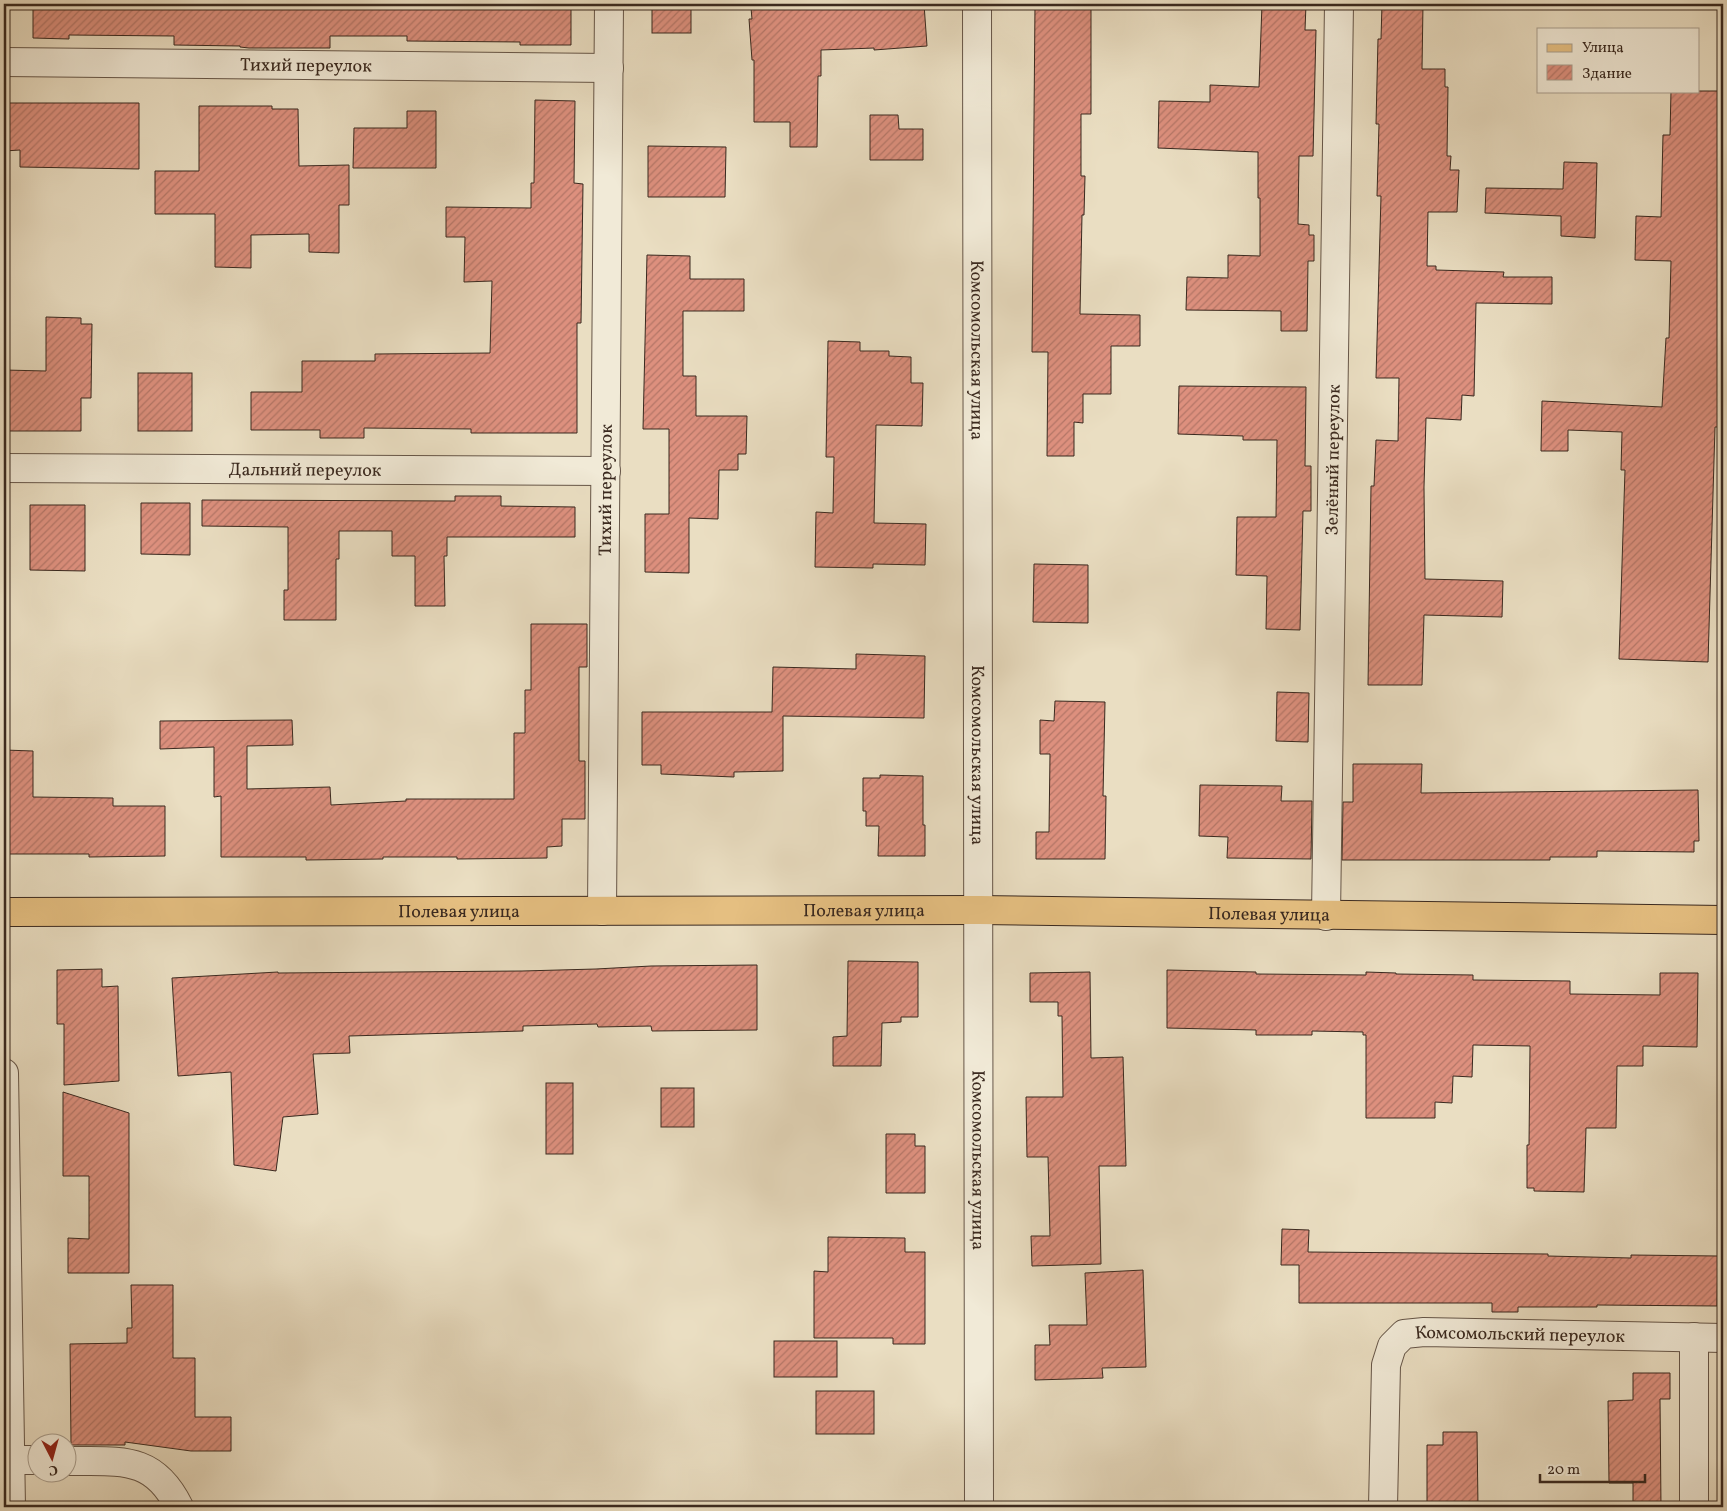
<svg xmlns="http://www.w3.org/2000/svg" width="1727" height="1511" font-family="Vollkorn,serif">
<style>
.building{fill:url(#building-hatch);stroke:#3a291f}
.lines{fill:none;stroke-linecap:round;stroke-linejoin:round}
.minor-casing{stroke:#665648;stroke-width:30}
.major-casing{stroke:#3a291f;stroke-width:30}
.minor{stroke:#f1ead7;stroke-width:28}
.major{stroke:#e5bf81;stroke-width:28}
.labels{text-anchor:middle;stroke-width:5;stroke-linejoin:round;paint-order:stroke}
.street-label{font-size:18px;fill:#3a291f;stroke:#f1ead7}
</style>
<defs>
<pattern id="building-hatch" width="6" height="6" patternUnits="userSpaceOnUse" patternTransform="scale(1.25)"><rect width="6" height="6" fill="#dd907e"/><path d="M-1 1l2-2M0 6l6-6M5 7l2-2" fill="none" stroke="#b47667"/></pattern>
</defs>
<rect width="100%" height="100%" fill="#eadec2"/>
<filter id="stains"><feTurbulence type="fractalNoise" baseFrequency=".004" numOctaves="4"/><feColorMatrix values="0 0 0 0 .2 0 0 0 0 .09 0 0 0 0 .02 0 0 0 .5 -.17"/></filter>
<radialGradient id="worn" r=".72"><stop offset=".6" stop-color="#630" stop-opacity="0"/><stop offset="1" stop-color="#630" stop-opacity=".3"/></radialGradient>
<g class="building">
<polygon points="33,4 571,5 571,45 520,45 520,42 407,41 407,36 330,36 330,48 249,48 240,47 240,46 174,45 174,36 69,35 69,39 33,38"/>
<rect x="652" y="4" width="39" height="29"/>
<polygon points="816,4 924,4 927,46 874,50 874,48 821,50 821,76 818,76 817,147 790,147 790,122 754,122 754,60 752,60 749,19 752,19 751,8"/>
<polygon points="1035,4 1091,4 1091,114 1081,114 1081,176 1085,176 1084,215 1082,215 1080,314 1140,315 1140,346 1111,346 1111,394 1083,394 1083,423 1074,422 1074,456 1047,456 1048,352 1032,352"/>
<polygon points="1262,4 1306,4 1305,30 1316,30 1313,156 1299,156 1298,224 1309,225 1309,235 1314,235 1314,261 1308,261 1307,331 1281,331 1281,311 1186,310 1187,277 1228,278 1228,255 1260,256 1260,198 1258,198 1258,152 1158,148 1159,101 1210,102 1210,85 1259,87"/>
<polygon points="1382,4 1423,4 1422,69 1445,69 1445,87 1448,87 1447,156 1451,156 1450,170 1459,170 1457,212 1428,212 1427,266 1436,266 1436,270 1504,272 1503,277 1552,277 1552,304 1476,303 1474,396 1462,395 1461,420 1426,418 1424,487 1425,579 1503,581 1502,617 1424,615 1422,685 1368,685 1371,486 1374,486 1376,440 1398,441 1399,378 1376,378 1381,196 1377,196 1379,124 1376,124 1378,39 1381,39"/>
<polygon points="1671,91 1723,91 1720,226 1723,226 1722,332 1720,332 1718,427 1715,427 1708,662 1619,659 1625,470 1621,470 1622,432 1568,430 1568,451 1541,451 1542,401 1662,407 1666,338 1669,338 1671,261 1635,260 1636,216 1661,217 1663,135 1670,135"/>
<polygon points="535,100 575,101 574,183 583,184 581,323 577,323 577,433 471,433 471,429 364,428 364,438 320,438 320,430 251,430 251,392 302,392 302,361 375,361 375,354 490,353 492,281 464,282 465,237 446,237 446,207 531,208 531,183 534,183"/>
<polygon points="4,103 139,103 139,169 20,167 20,150 4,151"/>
<polygon points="199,106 272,106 272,109 298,109 299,166 349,165 349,205 339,205 339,253 309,252 309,234 251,235 251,268 215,267 215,214 155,214 155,171 199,171"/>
<polygon points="407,111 436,111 436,168 353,168 354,128 407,128"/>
<polygon points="870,115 898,115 899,129 923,129 923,160 870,160"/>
<polygon points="648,146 726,147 725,197 648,197"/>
<polygon points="1564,162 1597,163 1595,238 1561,236 1561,216 1485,213 1486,188 1563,189"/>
<polygon points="647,255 690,256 690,279 744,279 744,311 683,311 683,376 696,376 696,416 747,416 746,454 738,454 738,470 719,470 718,519 689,518 689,573 645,572 645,514 669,514 669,429 643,429"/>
<polygon points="46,317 81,318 81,324 92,324 91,398 81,398 81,431 4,431 4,370 46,371"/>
<polygon points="828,341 860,342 860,351 889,351 889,356 911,357 911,383 923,383 922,426 876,425 874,523 926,524 925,565 873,564 873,568 815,567 816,512 833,513 834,457 826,457"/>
<rect x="138" y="373" width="54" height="58"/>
<polygon points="1179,386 1306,387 1305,466 1311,466 1311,511 1303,511 1300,630 1266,629 1267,576 1236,575 1237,517 1276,517 1277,440 1243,440 1243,436 1178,434"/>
<polygon points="455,496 501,496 501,506 575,507 575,537 447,537 447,556 444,556 445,606 415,606 415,556 392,556 392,531 339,531 339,559 336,559 336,620 284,620 284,590 288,590 288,527 202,526 202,500 455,501"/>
<polygon points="141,503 190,503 190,555 141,554"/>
<polygon points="30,505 85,505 85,571 30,570"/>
<polygon points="1034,564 1088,565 1088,623 1033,622"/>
<polygon points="531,624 587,624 587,667 579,667 579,761 585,761 585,819 562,819 562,846 547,847 547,858 457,859 457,857 383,857 383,859 306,860 306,857 221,857 221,796 214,797 214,747 160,749 160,721 292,720 293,745 247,746 247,789 330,787 331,805 406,801 406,799 514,799 514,733 525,733 525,690 531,690"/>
<polygon points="856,654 925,656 924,718 783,716 783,771 734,772 734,777 661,774 661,765 642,765 642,712 772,712 773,667 856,669"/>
<polygon points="1277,692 1309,693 1308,742 1276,741"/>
<polygon points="1055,701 1105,702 1103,796 1106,796 1105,859 1036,859 1036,832 1049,832 1050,754 1040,754 1040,720 1054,721"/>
<polygon points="4,750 33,751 33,797 113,798 113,806 165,806 165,856 89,857 89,854 4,854"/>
<polygon points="1353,764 1422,764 1421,793 1698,790 1699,841 1694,841 1694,852 1597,851 1597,857 1550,857 1550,860 1342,860 1343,802 1353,802"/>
<polygon points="880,775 923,776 923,825 925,825 925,856 878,856 879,826 866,826 866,811 863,811 863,778 880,778"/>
<polygon points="1200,785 1282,786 1281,801 1312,801 1311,859 1227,858 1228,837 1199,836"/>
<polygon points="848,961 918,962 918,1017 901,1017 901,1022 882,1023 881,1066 833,1066 833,1037 847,1036"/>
<polygon points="757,965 757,1030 652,1031 651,1026 598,1027 597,1024 523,1026 523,1031 349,1036 350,1053 313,1054 318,1114 283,1117 276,1171 234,1165 231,1072 178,1076 172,978 278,972 278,973 522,971 596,969 651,966"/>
<polygon points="102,969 102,987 118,986 119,1081 64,1085 64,1024 57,1024 57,970"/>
<polygon points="1167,970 1256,972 1256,974 1366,975 1366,972 1396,973 1396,974 1473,975 1473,980 1570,981 1570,994 1660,995 1660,973 1698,973 1697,1047 1643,1046 1643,1066 1617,1066 1616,1128 1586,1128 1584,1192 1534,1191 1534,1188 1527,1188 1527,1145 1529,1145 1530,1046 1473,1045 1472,1077 1453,1076 1452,1103 1435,1102 1435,1118 1366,1118 1366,1035 1363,1035 1363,1032 1312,1031 1312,1035 1256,1035 1256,1030 1167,1028"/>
<polygon points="1090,972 1091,1058 1123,1057 1126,1166 1099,1166 1101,1264 1032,1266 1031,1236 1050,1236 1048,1157 1027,1157 1026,1097 1063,1097 1062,1016 1058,1016 1058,1002 1030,1002 1030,973"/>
<rect x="546" y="1083" width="27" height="71"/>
<rect x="661" y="1088" width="33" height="39"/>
<polygon points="63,1092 129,1113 129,1273 68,1273 68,1238 89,1239 89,1176 63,1176"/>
<polygon points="886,1134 915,1134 915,1146 925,1146 925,1193 886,1193"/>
<polygon points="1282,1229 1309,1230 1308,1252 1548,1254 1548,1256 1631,1258 1631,1255 1718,1256 1717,1306 1597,1305 1597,1307 1518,1307 1518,1312 1492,1312 1492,1303 1299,1303 1299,1265 1281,1265"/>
<polygon points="828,1237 905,1238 905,1252 925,1252 925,1344 893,1344 893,1338 814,1338 814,1271 828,1272"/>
<polygon points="1143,1270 1146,1367 1102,1368 1103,1378 1035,1380 1035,1345 1050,1345 1049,1325 1087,1325 1085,1273"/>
<polygon points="131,1285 173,1285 173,1358 195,1358 195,1417 231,1417 231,1451 191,1451 125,1442 125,1445 71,1445 70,1344 127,1343 127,1328 132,1328"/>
<rect x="774" y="1341" width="63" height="36"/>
<polygon points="1633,1373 1670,1373 1670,1399 1660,1399 1661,1507 1633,1507 1633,1483 1609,1483 1608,1401 1633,1400"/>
<rect x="816" y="1391" width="58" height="43"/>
<polygon points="1443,1432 1477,1432 1478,1507 1427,1507 1427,1445 1443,1445"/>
</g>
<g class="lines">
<defs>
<g id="minor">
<path id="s1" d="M977,4L979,1507"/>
<path id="s2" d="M4,62L609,68"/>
<path id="s3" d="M4,468L606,471"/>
<path id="s4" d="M602,911L609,4"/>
<path id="s5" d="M1326,916L1339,4"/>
<polyline points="4,1073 11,1507"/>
<polyline points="1694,1337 1694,1507"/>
<polyline points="10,1460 38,1460"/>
<path d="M68,1461C119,1462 153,1454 179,1507"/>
<path id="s6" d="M1383,1507L1386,1365L1392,1346L1404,1334L1424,1332L1723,1338"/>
</g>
<g id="major">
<path id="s7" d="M4,912L979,910L1723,920"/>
</g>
</defs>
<use href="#minor" class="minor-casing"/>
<use href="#major" class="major-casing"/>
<use href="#minor" class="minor"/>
<use href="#major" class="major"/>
</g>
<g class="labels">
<g class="street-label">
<text dy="6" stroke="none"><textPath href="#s2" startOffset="302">Тихий переулок</textPath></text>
<text dy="6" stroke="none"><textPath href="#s1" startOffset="346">Комсомольская улица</textPath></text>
<text dy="6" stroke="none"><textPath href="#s5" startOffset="456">Зелёный переулок</textPath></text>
<text dy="6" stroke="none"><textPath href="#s3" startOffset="301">Дальний переулок</textPath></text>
<text dy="6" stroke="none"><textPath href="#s4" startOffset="421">Тихий переулок</textPath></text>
<text dy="6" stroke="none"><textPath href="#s1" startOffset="751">Комсомольская улица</textPath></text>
<text dy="6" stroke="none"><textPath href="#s7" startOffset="455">Полевая улица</textPath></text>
<text dy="6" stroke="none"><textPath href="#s7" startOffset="860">Полевая улица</textPath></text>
<text dy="6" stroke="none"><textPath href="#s7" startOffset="1265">Полевая улица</textPath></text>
<text dy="6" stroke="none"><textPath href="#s1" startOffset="1156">Комсомольская улица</textPath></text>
<text dy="6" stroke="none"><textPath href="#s6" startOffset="295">Комсомольский переулок</textPath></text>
</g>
</g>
<rect width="1727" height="1511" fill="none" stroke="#eadec2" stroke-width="20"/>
<rect x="5" y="5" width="1717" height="1501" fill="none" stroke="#3a291f" stroke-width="2.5"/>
<rect x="10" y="10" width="1707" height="1491" fill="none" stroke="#3a291f"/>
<rect x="1537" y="28" width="162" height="65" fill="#f1ead7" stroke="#a89d8d"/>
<rect x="1547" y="44" width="25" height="8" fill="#e5bf81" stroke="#a89d8d"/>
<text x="1582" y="52" font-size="15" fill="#3a291f">Улица</text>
<rect x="1547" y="65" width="25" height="15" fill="url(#building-hatch)" stroke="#a89d8d"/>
<text x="1582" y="78" font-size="15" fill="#3a291f">Здание</text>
<g transform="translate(52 1458) rotate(174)"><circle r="24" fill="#f1ead7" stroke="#a89d8d"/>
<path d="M0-4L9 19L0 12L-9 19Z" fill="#8f2418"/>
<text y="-8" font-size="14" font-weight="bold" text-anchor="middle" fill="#3a291f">С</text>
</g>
<path d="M1540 1474v8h105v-8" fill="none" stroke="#3a291f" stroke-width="2.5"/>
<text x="1547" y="1474" font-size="15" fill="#3a291f" stroke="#f1ead7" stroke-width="4" paint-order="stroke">20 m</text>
<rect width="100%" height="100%" filter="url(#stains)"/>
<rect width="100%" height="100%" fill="url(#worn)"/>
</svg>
